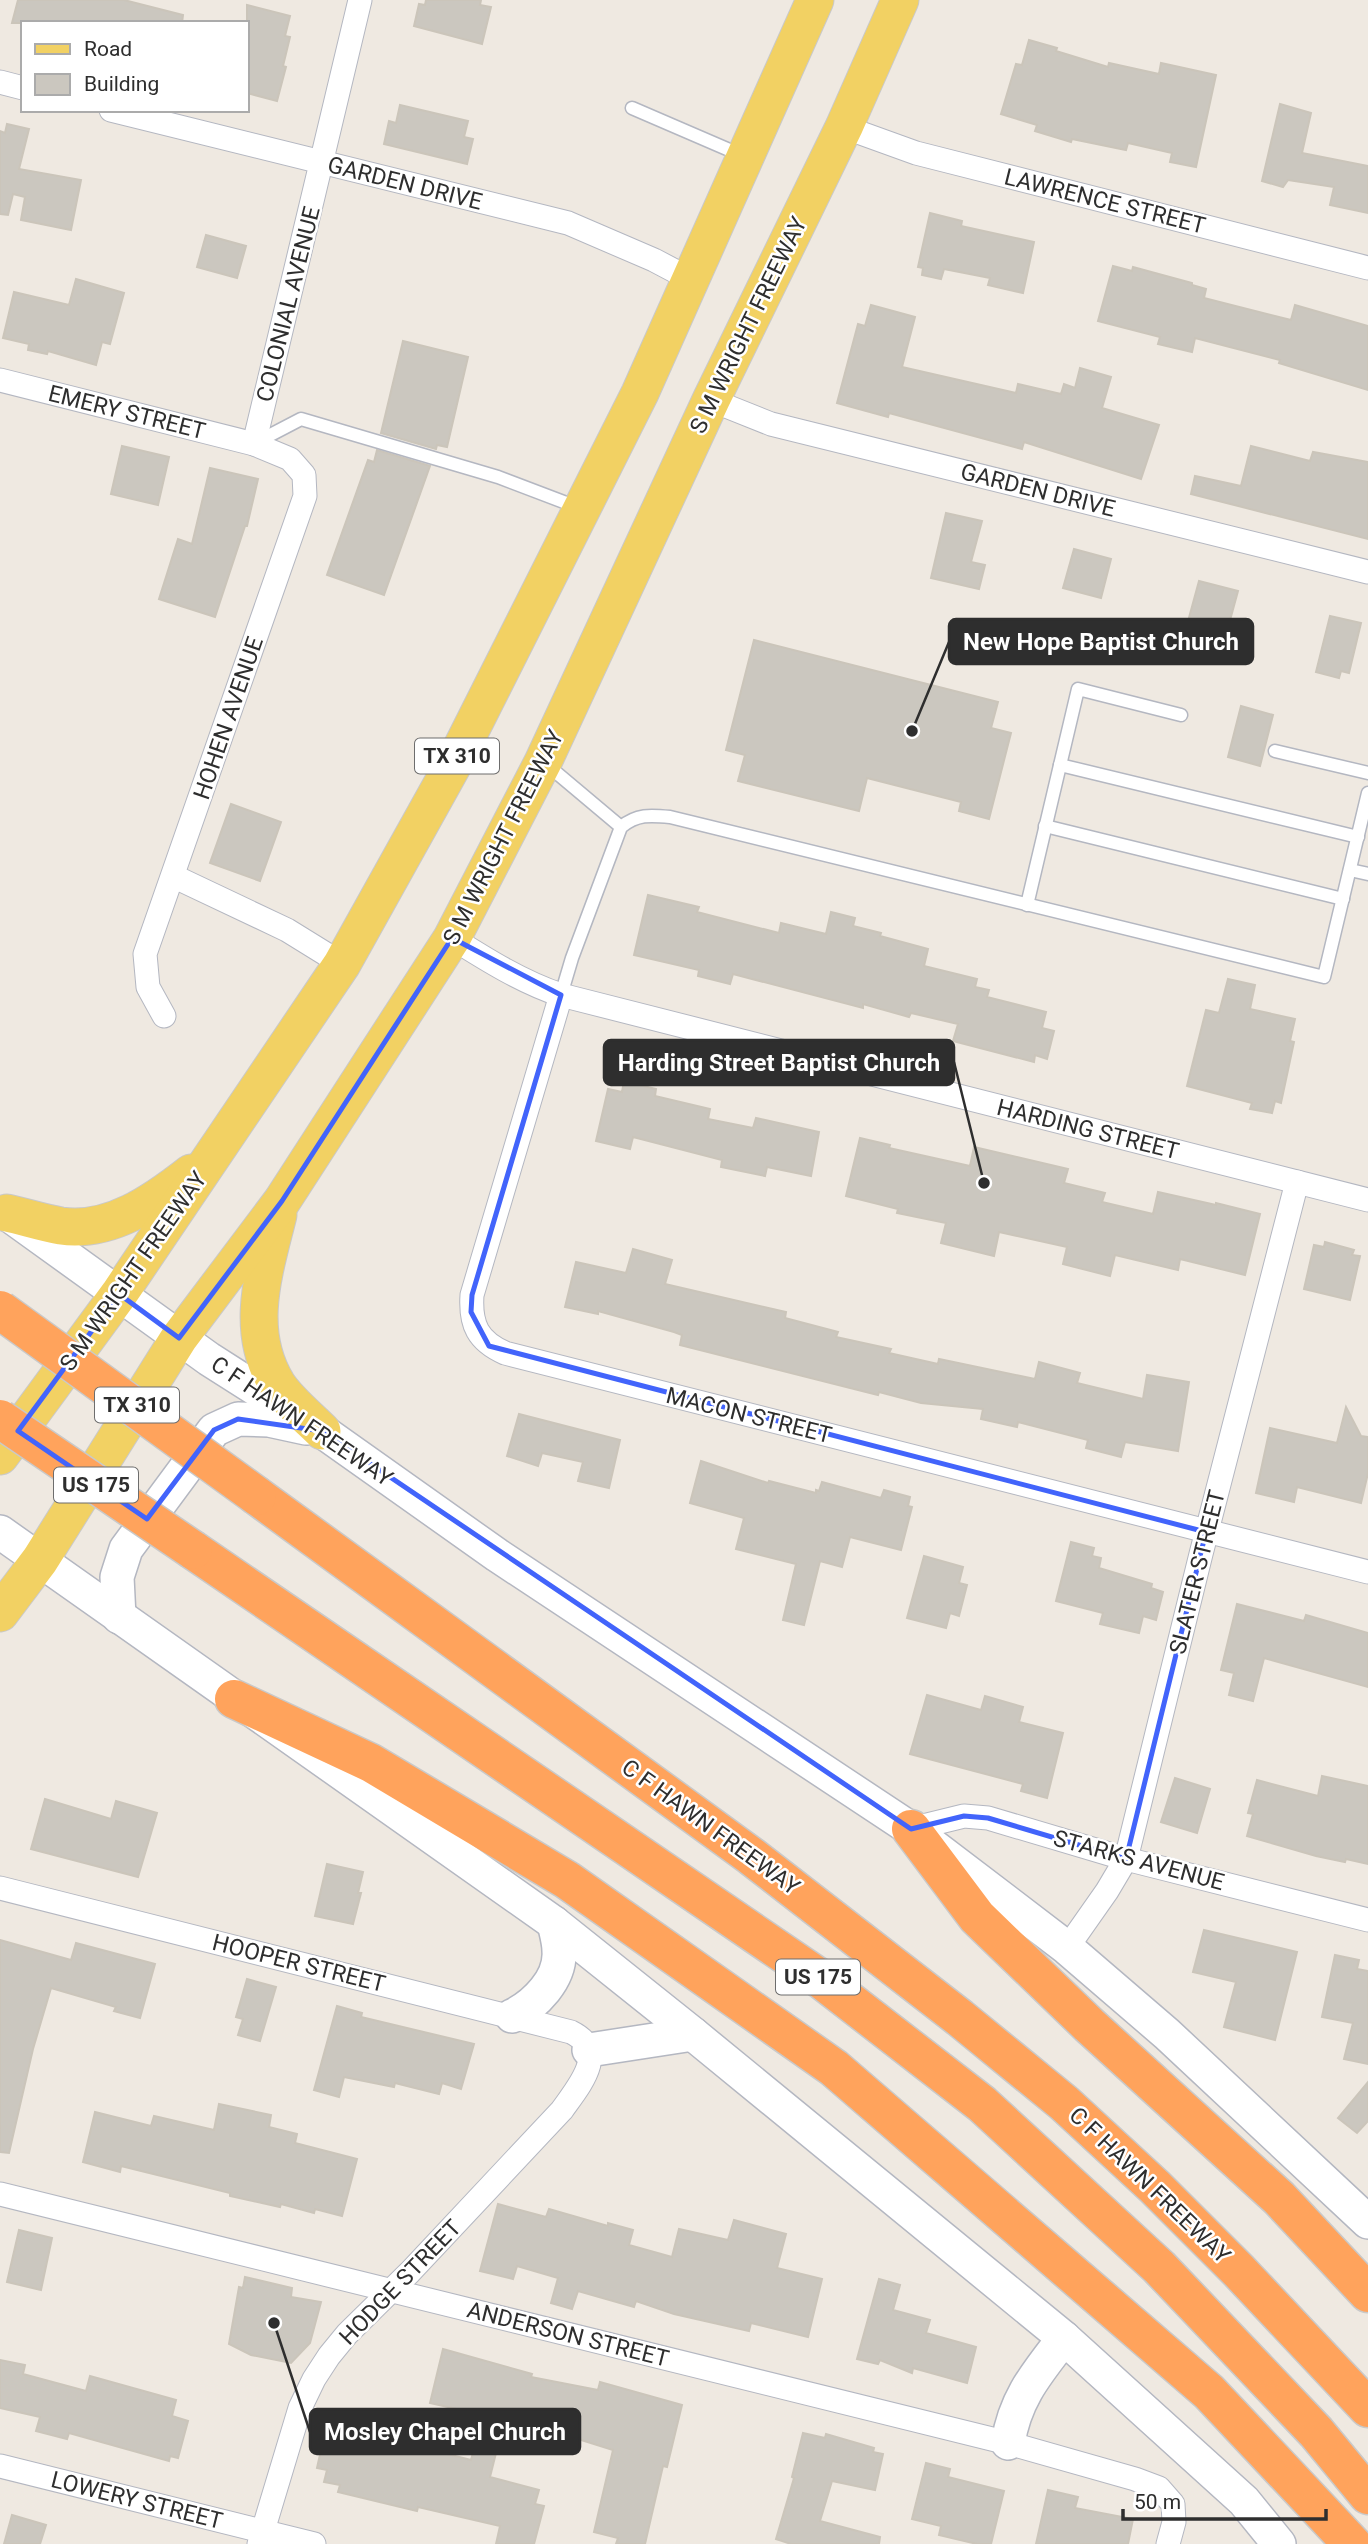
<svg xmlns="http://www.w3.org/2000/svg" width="1368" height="2544" font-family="Roboto,sans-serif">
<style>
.building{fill:#cbc7bf;stroke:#cbc5ba;stroke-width:2}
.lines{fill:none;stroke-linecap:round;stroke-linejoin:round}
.service-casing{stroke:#b4b7c1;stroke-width:15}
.minor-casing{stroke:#b4b7c1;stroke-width:25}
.secondary-casing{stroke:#b4b7c1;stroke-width:36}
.primary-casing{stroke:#c9c9c9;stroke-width:39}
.motorway-casing{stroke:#c9c9c9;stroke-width:41}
.service{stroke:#fff;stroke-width:12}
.minor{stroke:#fff;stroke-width:23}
.secondary{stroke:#fff;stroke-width:33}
.primary{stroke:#f2d163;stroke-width:37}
.motorway{stroke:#ffa35c;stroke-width:38}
.motorway-bridge-casing{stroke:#c9c9c9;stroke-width:41;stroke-linecap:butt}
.motorway-bridge{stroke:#ffa35c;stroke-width:38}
.marked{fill:none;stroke:#4264fb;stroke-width:5;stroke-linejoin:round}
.labels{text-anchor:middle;stroke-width:5;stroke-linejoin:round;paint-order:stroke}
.shield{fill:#fff;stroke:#6d6d6d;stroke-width:2}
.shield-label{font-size:21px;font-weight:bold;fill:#2e2e2e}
.street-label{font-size:23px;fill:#2e2e2e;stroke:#fff}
.leader{fill:none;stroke:#2e2e2e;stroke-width:2.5}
.callout-dot{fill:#2e2e2e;stroke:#fff;stroke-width:2.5}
.callout{fill:#2e2e2e;stroke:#2e2e2e;stroke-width:2.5}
.callout-label{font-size:24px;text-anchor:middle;font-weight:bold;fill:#fff}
</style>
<rect width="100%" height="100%" fill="#efe9e1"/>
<g class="building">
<polygon points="18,0 124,0 183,15 182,23 12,23"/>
<polygon points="426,0 481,0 480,5 491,7 482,44 414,26 419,4 425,5"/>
<polygon points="247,5 290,16 285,36 290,37 283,66 286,67 277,101 247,93"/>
<polygon points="1029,40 1057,48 1056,51 1108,67 1109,63 1159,74 1161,63 1216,75 1196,167 1170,162 1172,153 1128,143 1126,150 1072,139 1071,142 1035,131 1037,125 1001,114 1016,64 1022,65"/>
<polygon points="1280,104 1311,113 1302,153 1368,166 1368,213 1330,205 1334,187 1288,180 1283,187 1262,181"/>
<polygon points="400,105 468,121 464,137 473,139 467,164 384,144 389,121 396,123"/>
<polygon points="7,124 29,129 19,169 81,180 71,230 21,220 25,197 13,194 8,215 0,214 0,131 5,133"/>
<polygon points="930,213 962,221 961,226 1034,242 1023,293 988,285 990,278 944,269 941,279 922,275 923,268 918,267"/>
<polygon points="206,235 246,246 237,278 197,267"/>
<polygon points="1113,266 1132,271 1133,267 1192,283 1192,285 1206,289 1204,298 1291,320 1295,305 1368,326 1368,390 1279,363 1280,360 1195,338 1192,352 1158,344 1160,337 1098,321"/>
<polygon points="76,279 124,293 110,344 102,342 96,365 48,351 47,354 28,350 29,344 3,338 14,292 69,305"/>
<polygon points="871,305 915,317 902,367 1016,393 1018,384 1061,394 1064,384 1075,388 1080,368 1111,377 1102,408 1159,425 1141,479 1024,442 1022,449 889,413 888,417 837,403 858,324 865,326"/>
<polygon points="403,341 468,357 447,447 437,445 436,449 381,433"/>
<polygon points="122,446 169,457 158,505 111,494"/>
<polygon points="1251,446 1310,461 1313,452 1368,462 1368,539 1191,494 1195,476 1241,486"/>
<polygon points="377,450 430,466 384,595 327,575 368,460 374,462"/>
<polygon points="210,468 258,479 247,526 245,526 215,617 159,599 178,539 192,544"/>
<polygon points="946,513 982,521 971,562 985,565 979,589 931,578"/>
<polygon points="1074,549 1111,559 1101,598 1063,588"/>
<polygon points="1199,581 1238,591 1226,635 1187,625"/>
<polygon points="1330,616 1361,623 1349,673 1341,671 1339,678 1316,672"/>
<polygon points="754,640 998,702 991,728 1011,733 989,819 959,811 961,802 867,778 859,811 738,781 745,755 726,750"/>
<polygon points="1241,706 1273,715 1260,766 1228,757"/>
<polygon points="231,804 281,822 260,881 210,863"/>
<polygon points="648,895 699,907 697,912 779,933 781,923 826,934 831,912 855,918 853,926 881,933 880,936 928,949 924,966 977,979 975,987 989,990 987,997 1046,1012 1042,1028 1054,1031 1047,1059 1035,1055 1034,1062 953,1041 958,1024 911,1013 909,1017 863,1004 863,1008 733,974 730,984 698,976 699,970 634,955"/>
<polygon points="1228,979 1255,985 1250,1009 1295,1019 1290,1041 1294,1042 1281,1103 1275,1101 1272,1113 1250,1109 1252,1103 1187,1086 1206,1010 1219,1013"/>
<polygon points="624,1081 656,1089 655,1096 710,1109 708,1119 753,1128 756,1118 819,1132 811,1176 767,1167 765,1176 721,1167 722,1160 633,1137 630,1149 596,1141 608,1089 622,1092"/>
<polygon points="860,1138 890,1145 889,1148 970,1166 974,1147 1068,1169 1064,1183 1105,1193 1102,1202 1153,1214 1158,1192 1216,1205 1216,1203 1260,1214 1245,1275 1180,1259 1178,1270 1115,1255 1110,1276 1063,1264 1067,1247 999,1232 994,1256 941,1243 946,1223 897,1213 898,1209 846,1196"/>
<polygon points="1325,1242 1354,1250 1352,1255 1360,1256 1350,1300 1304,1289 1314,1245 1324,1247"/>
<polygon points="633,1249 672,1260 665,1284 786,1312 785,1318 838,1332 836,1337 891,1349 889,1353 938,1364 939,1359 1035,1379 1039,1362 1080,1373 1077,1383 1143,1399 1147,1375 1189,1382 1178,1451 1125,1442 1121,1457 1086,1448 1088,1440 1018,1422 1017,1427 981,1419 983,1409 921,1403 879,1392 878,1395 862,1391 680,1345 682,1335 674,1332 598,1311 598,1314 565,1307 576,1262 626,1273"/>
<polygon points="1346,1407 1361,1436 1368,1437 1368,1473 1361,1503 1297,1487 1294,1502 1256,1493 1270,1428 1337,1443"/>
<polygon points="519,1414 620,1440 609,1488 578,1481 583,1462 542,1453 538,1466 507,1456"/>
<polygon points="701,1461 768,1483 769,1481 816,1493 816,1490 819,1491 822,1482 881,1498 884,1490 910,1497 908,1506 912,1507 901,1550 850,1537 842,1567 820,1561 804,1625 783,1620 796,1564 736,1549 744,1518 690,1503"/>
<polygon points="1071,1542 1094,1548 1092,1556 1101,1558 1099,1568 1152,1584 1151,1588 1163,1592 1156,1620 1143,1616 1139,1633 1100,1624 1103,1613 1056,1601"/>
<polygon points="924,1556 963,1567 959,1583 967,1585 959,1616 950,1613 946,1628 907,1618"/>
<polygon points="1237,1604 1304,1621 1306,1615 1368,1633 1368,1687 1264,1658 1253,1701 1229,1695 1234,1673 1221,1670"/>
<polygon points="927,1695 981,1710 985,1696 1023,1707 1019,1722 1063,1733 1047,1798 1021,1791 1023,1784 910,1754"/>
<polygon points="1322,1776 1368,1786 1368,1864 1346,1859 1345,1862 1316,1856 1247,1836 1253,1814 1248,1813 1257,1780 1318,1796"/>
<polygon points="1175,1778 1210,1789 1197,1833 1161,1822"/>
<polygon points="45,1799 111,1819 116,1801 157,1813 138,1877 31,1849"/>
<polygon points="327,1864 363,1872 358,1893 361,1893 353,1924 315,1916"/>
<polygon points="1204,1930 1297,1952 1275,2040 1224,2027 1236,1982 1193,1972"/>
<polygon points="0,1940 71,1960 76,1943 155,1964 140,2018 114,2011 116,2007 51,1988 33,2049 9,2153 0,2152"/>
<polygon points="1335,1955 1359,1960 1357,1969 1368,1971 1368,2064 1344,2059 1353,2023 1322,2017"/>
<polygon points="247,1979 276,1987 260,2041 238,2035 243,2019 236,2017"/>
<polygon points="337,2006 362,2013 361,2017 474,2044 461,2089 442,2083 439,2094 395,2083 394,2087 344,2077 339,2097 314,2090"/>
<polygon points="1368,2082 1368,2121 1357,2133 1338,2118"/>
<polygon points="219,2104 271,2115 269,2127 297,2134 295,2143 357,2159 342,2216 315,2209 314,2213 281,2204 280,2207 230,2196 230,2193 121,2166 120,2172 83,2162 95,2112 151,2126 154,2116 214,2130"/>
<polygon points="498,2204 546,2217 549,2209 608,2226 608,2223 633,2230 629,2245 672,2257 679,2229 728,2240 734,2220 786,2234 777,2268 822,2279 808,2337 751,2323 749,2331 674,2314 636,2301 634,2307 578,2291 572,2309 551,2303 558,2278 517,2266 513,2279 480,2271"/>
<polygon points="19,2230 52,2238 41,2290 7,2282"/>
<polygon points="245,2277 292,2288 291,2297 321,2302 310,2343 291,2363 251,2355 229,2344 239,2287 243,2288"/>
<polygon points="879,2279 900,2285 893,2310 930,2320 926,2333 976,2347 967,2383 913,2368 912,2373 880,2360 878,2364 857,2359"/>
<polygon points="443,2349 532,2374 531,2377 598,2390 600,2382 682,2405 667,2467 663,2466 645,2544 616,2544 618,2538 594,2532 613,2450 578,2439 518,2428 516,2432 502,2429 490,2477 539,2490 535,2504 544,2506 534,2544 496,2544 500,2526 418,2507 417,2511 338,2492 340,2485 324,2482 327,2470 317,2468 327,2423 471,2460 483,2415 430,2403"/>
<polygon points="0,2360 25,2365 23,2374 86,2391 90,2376 176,2400 172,2416 188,2421 178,2458 170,2456 169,2461 69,2433 67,2439 36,2431 40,2417 0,2408"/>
<polygon points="803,2433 825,2438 826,2434 874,2448 873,2452 883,2454 875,2490 832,2481 820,2521 880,2537 879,2544 791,2544 776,2539 794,2478 792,2477"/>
<polygon points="926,2463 950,2469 948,2477 1004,2491 991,2544 977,2544 939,2535 941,2526 912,2519"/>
<polygon points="1048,2490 1078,2497 1075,2508 1133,2519 1128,2544 1036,2544"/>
<polygon points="12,2515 46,2525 40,2544 4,2544"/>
</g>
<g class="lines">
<defs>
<g id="service">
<polyline points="632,108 741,155"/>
<polyline points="255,443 301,419 498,477 577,507"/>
<polyline points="1275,751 1368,773"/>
<polyline points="546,764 621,827"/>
<polyline points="1060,765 1358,837"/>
<polyline points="1045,826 1343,899"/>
<polyline points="1350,870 1368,874"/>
<polyline points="1027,905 1078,689 1181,715"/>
<path d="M561,995L572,958L621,827C637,814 650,815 670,817L1324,977L1368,793"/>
</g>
<g id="minor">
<polyline points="0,82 23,88"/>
<polyline points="111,110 568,223 654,260 690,279"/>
<polyline points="844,127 916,153 1368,268"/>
<polyline points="0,380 254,444 290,459 304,475 305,496 145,954 148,987 164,1016"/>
<polyline points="711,400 771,424 1368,572"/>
<polyline points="254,444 360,0"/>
<polyline points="173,876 287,930 342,964"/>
<path d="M452,938C487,960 522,982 561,995L1368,1200"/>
<path d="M561,995L472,1295C470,1325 478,1341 505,1353L1368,1572"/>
<polyline points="911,1829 964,1816 988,1818 1126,1859 1368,1920"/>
<path d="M0,1888L571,2032C610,2051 579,2086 562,2110L410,2272L347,2334L329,2356L314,2379L300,2408L259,2544"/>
<polyline points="1067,1948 1107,1891 1126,1859 1201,1554 1297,1182"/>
<polyline points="0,2194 1008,2443 1135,2479 1159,2488 1173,2504 1174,2522 1168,2544"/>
<polyline points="0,2466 314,2544"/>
</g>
<g id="secondary">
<polyline points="12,1217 209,1359 322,1431 497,1555 911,1829 1067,1948 1167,2034 1368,2222"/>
<polyline points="0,1532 554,1923 693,2034 1064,2338 1244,2501 1279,2544"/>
<polyline points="119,1617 117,1577 126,1549 214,1430 238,1419 269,1420 306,1428"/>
<path d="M512,2016C535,2005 561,1979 559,1951C559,1942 556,1932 554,1923"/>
<polyline points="589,2050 693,2034"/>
<path d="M1008,2443C1015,2398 1037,2373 1064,2338"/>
</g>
<g id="primary">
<path d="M7,1213C25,1217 43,1223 61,1226C110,1233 154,1202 191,1173"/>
<path d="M278,1215C264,1272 244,1330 277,1384C288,1401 308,1417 322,1431"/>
<polyline points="0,1456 119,1294 342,964 455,761 640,393 815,0"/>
<polyline points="0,1613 40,1560 179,1338 282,1201 452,938 543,762 711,400 844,127 900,0"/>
</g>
<g id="motorway">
<polyline points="257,1496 751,1856 960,2018 1064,2103 1155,2187 1239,2271 1368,2408"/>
<polyline points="193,1550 818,1977 982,2104 1159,2267 1316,2432 1368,2495"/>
<polyline points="234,1699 371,1763 567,1880 834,2068 1209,2392 1352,2544"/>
<polyline points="911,1829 977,1917 1089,2025 1279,2198 1368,2293"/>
</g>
</defs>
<use href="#service" class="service-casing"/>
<use href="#minor" class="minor-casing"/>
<use href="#secondary" class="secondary-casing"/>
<use href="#primary" class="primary-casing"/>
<use href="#motorway" class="motorway-casing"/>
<use href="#service" class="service"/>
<use href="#minor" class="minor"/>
<use href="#secondary" class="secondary"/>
<use href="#primary" class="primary"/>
<use href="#motorway" class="motorway"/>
<defs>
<g id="motorway-bridge">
<polyline points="0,1310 257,1496"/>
<polyline points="0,1419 193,1550"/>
</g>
</defs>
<use href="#motorway-bridge" class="motorway-bridge-casing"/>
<use href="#motorway-bridge" class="motorway-bridge"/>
</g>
<path class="marked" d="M452,938L561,995L472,1295L471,1312L489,1346L1206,1532L1126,1859L988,1818L964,1816L911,1829L322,1431L238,1419L214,1430L147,1519L18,1431L119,1294L179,1338L282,1201Z"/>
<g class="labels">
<g class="shield">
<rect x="415" y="738.5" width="84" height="35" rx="5"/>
<rect x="95" y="1387.5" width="84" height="35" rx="5"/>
<rect x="54" y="1467.5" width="84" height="35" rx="5"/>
<rect x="776" y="1959.5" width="84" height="35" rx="5"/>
</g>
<g class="shield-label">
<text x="457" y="763">TX 310</text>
<text x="137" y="1412">TX 310</text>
<text x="96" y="1492">US 175</text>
<text x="818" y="1984">US 175</text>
</g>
<g class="street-label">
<text transform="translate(405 183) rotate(14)" y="8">GARDEN DRIVE</text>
<text transform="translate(1105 201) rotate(14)" y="8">LAWRENCE STREET</text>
<text transform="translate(288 304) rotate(-76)" y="8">COLONIAL AVENUE</text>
<text transform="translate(748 325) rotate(-64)" y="8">S M WRIGHT FREEWAY</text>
<text transform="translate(127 412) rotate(14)" y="8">EMERY STREET</text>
<text transform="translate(1038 490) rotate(14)" y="8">GARDEN DRIVE</text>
<text transform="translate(228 718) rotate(-71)" y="8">HOHEN AVENUE</text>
<text transform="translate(503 837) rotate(-63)" y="8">S M WRIGHT FREEWAY</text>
<text transform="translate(1088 1129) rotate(14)" y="8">HARDING STREET</text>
<text transform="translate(133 1271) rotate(-55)" y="8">S M WRIGHT FREEWAY</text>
<text transform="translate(749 1415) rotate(14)" y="8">MACON STREET</text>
<text transform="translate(302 1421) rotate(34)" y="8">C F HAWN FREEWAY</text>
<text transform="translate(1197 1572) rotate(-76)" y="8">SLATER STREET</text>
<text transform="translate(711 1827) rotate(36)" y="8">C F HAWN FREEWAY</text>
<text transform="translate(1139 1860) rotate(15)" y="8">STARKS AVENUE</text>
<text transform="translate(299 1963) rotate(14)" y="8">HOOPER STREET</text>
<text transform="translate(1150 2185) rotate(44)" y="8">C F HAWN FREEWAY</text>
<text transform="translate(400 2282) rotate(-46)" y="8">HODGE STREET</text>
<text transform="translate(568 2334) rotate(14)" y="8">ANDERSON STREET</text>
<text transform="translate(137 2500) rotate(14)" y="8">LOWERY STREET</text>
</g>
</g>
<path class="leader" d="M912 731L949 642M984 1183L954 1062M274 2323L310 2432"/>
<g class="callout-dot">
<circle cx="912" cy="731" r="7"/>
<circle cx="984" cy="1183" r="7"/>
<circle cx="274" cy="2323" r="7"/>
</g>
<g class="callout">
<rect x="949" y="619" width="304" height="45" rx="7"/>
<rect x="604" y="1040" width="350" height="45" rx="7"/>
<rect x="310" y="2409" width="270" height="45" rx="7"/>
</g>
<g class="callout-label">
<text x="1101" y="650">New Hope Baptist Church</text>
<text x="779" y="1071">Harding Street Baptist Church</text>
<text x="445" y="2440">Mosley Chapel Church</text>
</g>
<rect x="21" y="21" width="228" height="91" fill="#ffffff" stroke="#ababab" stroke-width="2"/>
<rect x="35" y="44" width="35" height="10" fill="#f2d163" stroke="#ababab" stroke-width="2"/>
<text x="84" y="56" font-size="21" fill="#2e2e2e">Road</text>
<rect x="35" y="74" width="35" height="21" fill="#cbc7bf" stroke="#ababab" stroke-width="2"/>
<text x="84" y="91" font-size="21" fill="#2e2e2e">Building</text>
<path d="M1123 2509v10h203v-10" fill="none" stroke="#2e2e2e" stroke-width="3.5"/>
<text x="1134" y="2509" font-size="21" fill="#2e2e2e" stroke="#ffffff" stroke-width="5" paint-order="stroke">50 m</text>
</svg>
